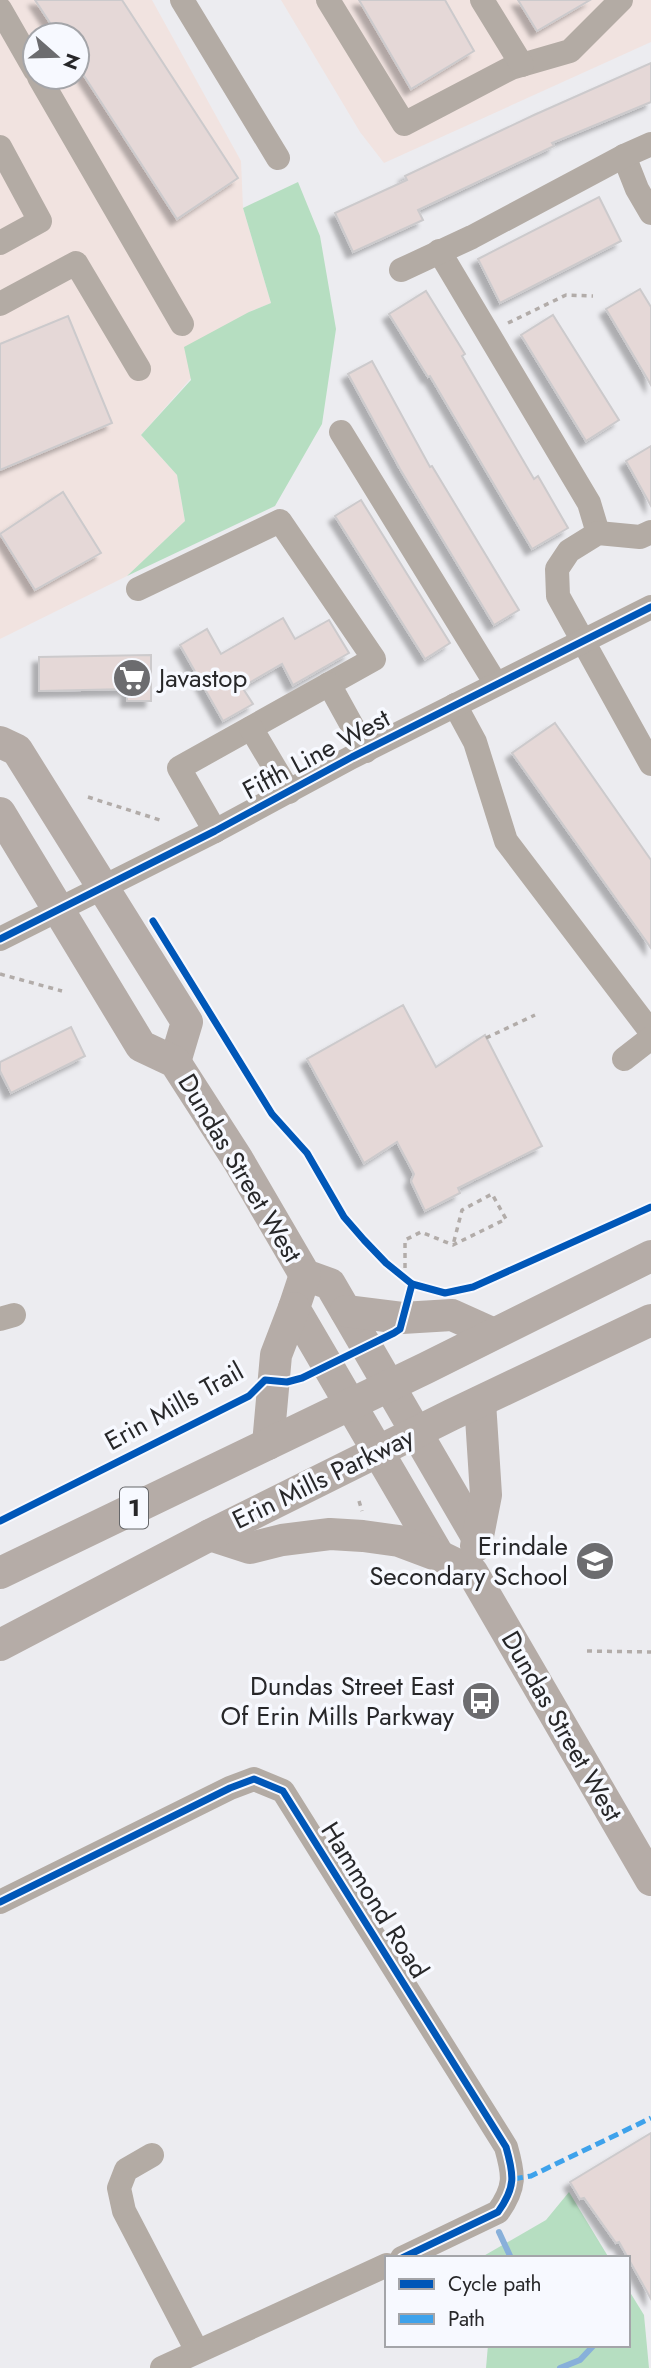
<svg xmlns="http://www.w3.org/2000/svg" width="651" height="2368" font-family="Jost,sans-serif">
<style>
.industrial{fill:#f1e3e0;fill-rule:evenodd}
.forest{fill:#b6dec1}
.lines{fill:none;stroke-linecap:round;stroke-linejoin:round}
.stream{stroke:#88b0da;stroke-width:6}
.building{fill:#e5d8d7;stroke:#cccacc;stroke-width:2;filter:url(#shadow)}
.path{stroke:#b2aca9;stroke-width:3.5;stroke-dasharray:5 5;stroke-linecap:butt}
.minor{stroke:#b3aba4;stroke-width:24}
.major{stroke:#b5aca7;stroke-width:32}
.quiet{stroke:#3ea2eb;stroke-width:5;stroke-dasharray:10 5;stroke-linecap:butt}
.cycleway-casing{stroke:#f7f9ff;stroke-width:11}
.cycleway{stroke:#0057b8;stroke-width:7}
.labels{text-anchor:middle;stroke-width:7;stroke-linejoin:round;paint-order:stroke}
.shield{fill:#f7f9ff;stroke:#656669;stroke-width:2}
.shield-label{font-size:24px;font-weight:bold;fill:#272729}
.poi-label{font-size:26px;fill:#272729;stroke:#f7f9ff;text-anchor:end}
.street-label{font-size:26px;fill:#272729;stroke:#f7f9ff}
</style>
<defs>
<filter id="shadow"><feDropShadow dx="-6" dy="6" stdDeviation="2" flood-color="#0004"/></filter>
</defs>
<rect width="100%" height="100%" fill="#ececf0"/>
<g class="industrial">
<path d="M0,0H152L241,161L243,208L271,303L249,312L141,435L177,475L185,521L127,576L0,639ZM35,35H77V77H35Z"/>
<polygon points="281,0 651,0 651,42 384,163 360,132"/>
</g>
<g class="forest">
<polygon points="298,182 320,236 336,329 322,424 275,506 127,576 185,521 177,475 141,435 191,380 184,347 249,312 271,303 243,208"/>
<polygon points="569,2192 609,2258 480,2258 546,2220"/>
<polygon points="628,2289 644,2315 649,2368 486,2368 488,2345 628,2345"/>
</g>
<g class="lines">
<g class="stream">
<polyline points="499,2232 511,2258"/>
<polyline points="560,2368 580,2360 594,2345"/>
</g>
</g>
<g class="building">
<polygon points="35,0 122,0 238,178 177,219 77,65 77,35 58,35"/>
<polygon points="359,0 445,0 474,51 411,89"/>
<polygon points="518,0 590,0 537,31"/>
<polygon points="651,63 651,102 552,143 554,146 418,210 423,220 353,252 335,213 407,180 405,176 534,115"/>
<polygon points="599,197 621,241 500,303 478,259"/>
<polygon points="640,289 651,307 651,385 606,309"/>
<polygon points="426,291 465,354 462,356 534,479 538,476 568,528 532,549 430,376 428,377 389,314"/>
<polygon points="553,315 619,420 586,441 521,335"/>
<polygon points="68,316 112,423 0,470 0,344"/>
<polygon points="372,361 430,467 432,466 519,610 494,625 400,469 348,374"/>
<polygon points="651,446 651,506 626,461"/>
<polygon points="63,492 101,553 35,590 0,534"/>
<polygon points="361,500 450,643 425,659 335,516"/>
<polygon points="283,618 295,639 329,620 349,653 293,685 282,664 242,687 253,704 223,721 180,645 207,629 221,654"/>
<polygon points="151,655 151,701 127,701 127,689 39,691 39,657"/>
<polygon points="555,723 651,860 651,948 512,753"/>
<polygon points="403,1005 436,1067 485,1035 542,1146 458,1188 460,1193 425,1211 411,1181 414,1174 397,1142 364,1163 307,1059"/>
<polygon points="71,1027 85,1056 11,1093 0,1071 0,1062"/>
<polygon points="651,2133 651,2299 619,2242 616,2243 584,2198 580,2199 570,2182"/>
</g>
<g class="lines">
<g class="path">
<polyline points="508,323 566,295 593,296"/>
<polyline points="88,797 160,820"/>
<polyline points="0,974 62,991"/>
<polyline points="486,1038 535,1015"/>
<polyline points="405,1278 405,1240 421,1232 453,1245 506,1219 492,1194 462,1210 453,1245"/>
<polyline points="359,1501 362,1511"/>
<polyline points="587,1651 651,1652"/>
</g>
<g class="minor">
<polyline points="182,0 278,158"/>
<polyline points="328,0 404,124 511,68 570,51 621,0"/>
<polyline points="482,0 522,65"/>
<polyline points="0,9 35,70"/>
<polyline points="39,77 182,324"/>
<polyline points="0,147 40,221 0,243"/>
<polyline points="624,156 637,189 651,213"/>
<polyline points="439,251 589,503 598,533"/>
<polyline points="401,270 472,237 624,156 651,144"/>
<polyline points="0,304 76,263 139,369"/>
<polyline points="341,432 496,684"/>
<polyline points="651,532 640,537 598,533 569,551 557,569 558,596 651,764"/>
<polyline points="138,589 280,521 374,659 179,768 215,831"/>
<polyline points="329,684 366,751"/>
<polyline points="455,705 475,742 506,841 651,1032"/>
<polyline points="251,728 289,792"/>
<polyline points="0,939 215,831 352,757 651,607"/>
<polyline points="624,1059 651,1038"/>
<polyline points="0,1319 14,1315"/>
<path d="M0,1902L230,1788L254,1779L283,1791L506,2147C514,2175 516,2187 498,2212L402,2258"/>
<polyline points="152,2155 126,2170 119,2188 124,2211 197,2351"/>
<polyline points="162,2368 387,2265"/>
</g>
<g class="major">
<polyline points="0,742 17,750 187,1022 175,1062"/>
<polyline points="0,813 141,1046 175,1062 238,1160 305,1275 330,1284 477,1537"/>
<polyline points="305,1275 294,1308 439,1556"/>
<polyline points="346,1311 402,1318 452,1315 492,1333"/>
<polyline points="268,1444 276,1355 294,1308"/>
<polyline points="210,1535 250,1548 282,1540 330,1534 363,1536 399,1541 439,1556 472,1572 651,1880"/>
<polyline points="476,1546 486,1495 480,1402"/>
<polyline points="0,1573 426,1368 651,1256"/>
<polyline points="0,1645 210,1535 451,1415 651,1320"/>
</g>
<polyline class="quiet" points="513,2179 531,2176 651,2118"/>
<defs>
<g id="cycleway">
<polyline points="153,921 272,1114 307,1153 344,1217 364,1240 386,1263 412,1284 445,1293 473,1287 651,1207"/>
<polyline points="0,939 215,831 352,757 651,607"/>
<polyline points="0,1521 249,1396 265,1380 287,1382 302,1378 394,1333 400,1329 412,1284"/>
<path d="M0,1902L230,1788L254,1779L283,1791L506,2147C514,2175 516,2187 498,2212L402,2258"/>
</g>
</defs>
<use href="#cycleway" class="cycleway-casing"/>
<use href="#cycleway" class="cycleway"/>
</g>
<defs>
<symbol id="supermarket-disc" viewBox="-11 -11 22 22"><circle r="9.5" fill="#6c6c6f" stroke="#f7f9ff"/><path d="M-6-5.5h2.5l.6 2H6L4.5 2H-2.5L-4.4-4H-6ZM-1.5 3.2a1.3 1.3 0 1 0 .1 0ZM3 3.2a1.3 1.3 0 1 0 .1 0Z" fill="#fff"/></symbol>
<symbol id="school-disc" viewBox="-11 -11 22 22"><circle r="9.5" fill="#6c6c6f" stroke="#f7f9ff"/><path d="M0-5L7-2L0 1L-7-2ZM-4 1L0 2.5L4 1V4Q0 6-4 4Z" fill="#fff"/></symbol>
<symbol id="bus-disc" viewBox="-11 -11 22 22"><circle r="9.5" fill="#6c6c6f" stroke="#f7f9ff"/><path d="M-5-6H5V4H4V6H2V4H-2V6H-4V4H-5ZM-3.5-4V0h7V-4ZM-3.5 1.2v1.5H-2V1.2ZM2 1.2v1.5H3.5V1.2Z" fill="#fff"/></symbol>
</defs>
<g fill-rule="evenodd">
<use href="#supermarket-disc" x="110" y="656" width="44" height="44"/>
<use href="#school-disc" x="573" y="1539" width="44" height="44"/>
<use href="#bus-disc" x="459" y="1679" width="44" height="44"/>
</g>
<g class="labels">
<rect class="shield" x="120" y="1487.5" width="28" height="41" rx="5"/>
<g class="shield-label">
<text x="134" y="1516">1</text>
</g>
<g class="poi-label">
<text x="159" y="687" text-anchor="start">Javastop</text>
<text x="568" y="1555">Erindale<tspan x="568" dy="30">Secondary School</tspan></text>
<text x="454" y="1695">Dundas Street East<tspan x="454" dy="30">Of Erin Mills Parkway</tspan></text>
</g>
<g class="street-label">
<text transform="translate(316 754) rotate(-28)" y="9">Fifth Line West</text>
<text transform="translate(240 1168) rotate(59)" y="9">Dundas Street West</text>
<text transform="translate(174 1406) rotate(-29)" y="9">Erin Mills Trail</text>
<text transform="translate(323 1478) rotate(-26)" y="9">Erin Mills Parkway</text>
<text transform="translate(562 1726) rotate(60)" y="9">Dundas Street West</text>
<text transform="translate(375 1900) rotate(58)" y="9">Hammond Road</text>
</g>
</g>
<rect x="385" y="2256" width="245" height="91" fill="#f7f9ff" stroke="#a4a5a9" stroke-width="2"/>
<rect x="399" y="2279" width="35" height="10" fill="#0057b8" stroke="#a4a5a9" stroke-width="2"/>
<text x="448" y="2291" font-size="21" fill="#272729">Cycle path</text>
<rect x="399" y="2314" width="35" height="10" fill="#3ea2eb" stroke="#a4a5a9" stroke-width="2"/>
<text x="448" y="2326" font-size="21" fill="#272729">Path</text>
<g transform="translate(56 56) rotate(110)"><circle r="33" fill="#f7f9ff" stroke="#a4a5a9" stroke-width="2"/>
<path d="M0-5L12 26L0 18L-12 26Z" fill="#6c6c6f"/>
<text y="-10" font-size="19" font-weight="bold" text-anchor="middle" fill="#272729">N</text>
</g>
</svg>
